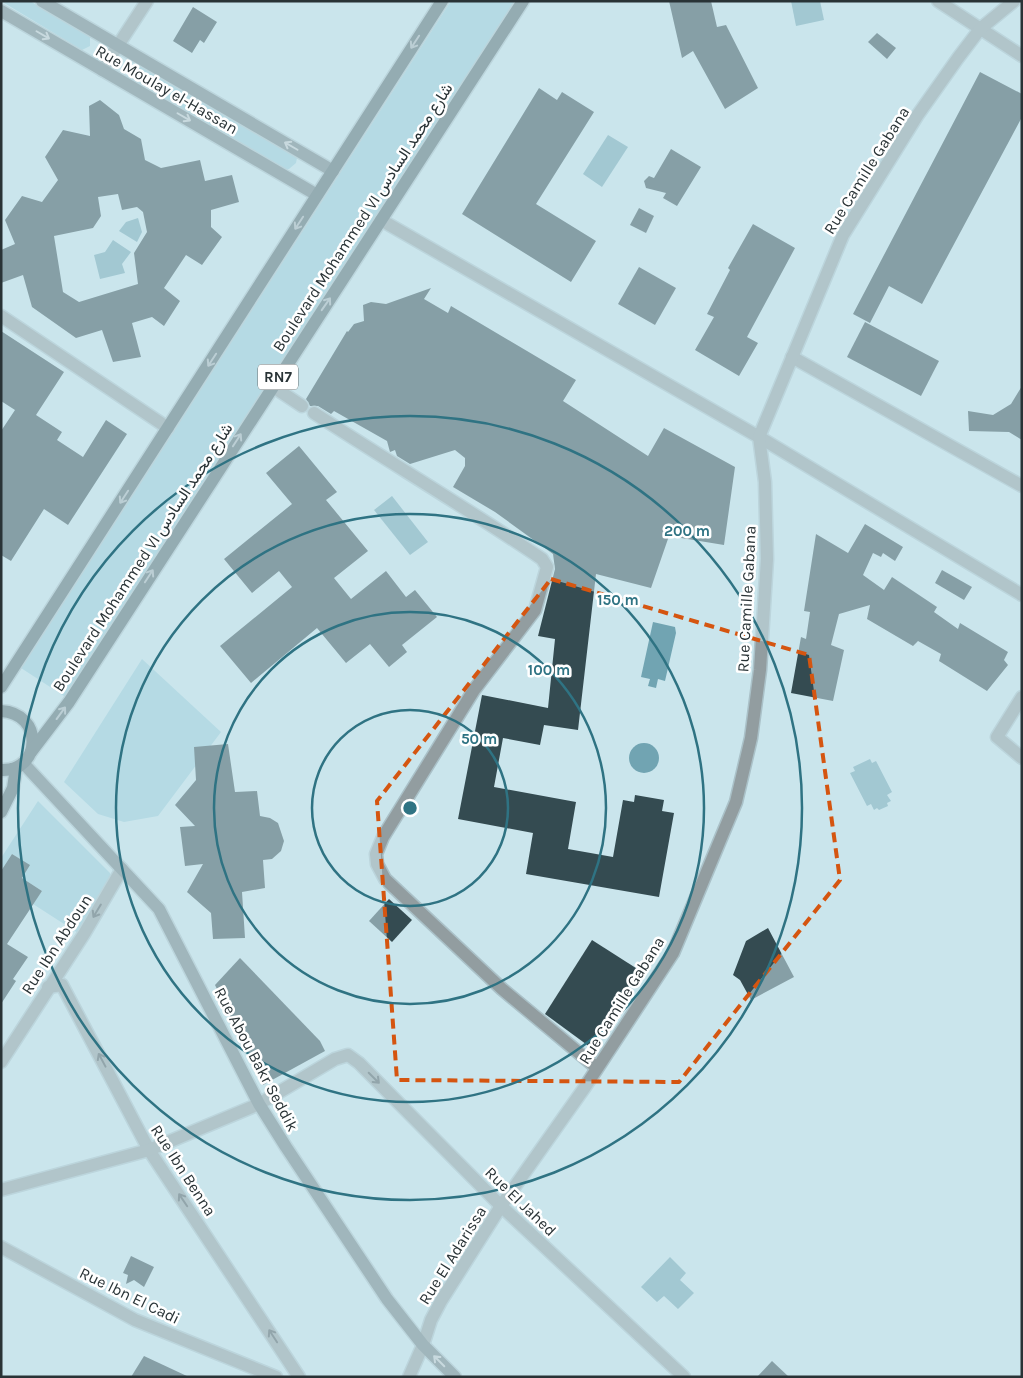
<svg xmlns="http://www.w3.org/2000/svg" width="1023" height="1378" font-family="Karla,Vazirmatn,sans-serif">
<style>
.green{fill:#9bcdda}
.water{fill:#71a4b2}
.building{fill:#344b51;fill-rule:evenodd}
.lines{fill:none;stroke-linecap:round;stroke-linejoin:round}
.street-casing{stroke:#aac1c8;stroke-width:15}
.secondary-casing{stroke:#aac1c8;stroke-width:15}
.primary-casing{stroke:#aac1c8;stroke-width:15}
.street{stroke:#929da0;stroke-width:12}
.secondary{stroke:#6d7d82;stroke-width:12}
.primary{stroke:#53666c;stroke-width:12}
.oneway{stroke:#c5cbcd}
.oneway2{stroke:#a9b2b6}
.oneway3{stroke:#4e585b}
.marked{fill:none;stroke:#d55510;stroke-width:4;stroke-dasharray:10 6;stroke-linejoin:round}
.ring{fill:none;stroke:#2f7383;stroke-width:2.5}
.labels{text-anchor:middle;stroke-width:5;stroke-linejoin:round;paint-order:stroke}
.shield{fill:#fff;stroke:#697072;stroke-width:1}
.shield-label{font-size:15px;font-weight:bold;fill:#293336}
.street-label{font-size:16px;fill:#293336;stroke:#fff}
.centre{fill:#2f7383;stroke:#fff;stroke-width:2.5}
.ring-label{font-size:15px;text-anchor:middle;font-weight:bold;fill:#2f7383;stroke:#fff;stroke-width:5;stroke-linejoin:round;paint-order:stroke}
</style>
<rect width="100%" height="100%" fill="#cae5ec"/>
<g class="green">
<polygon points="1,1 30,1 90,37 90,46 82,50"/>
<polygon points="451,1 515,1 67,698 21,668"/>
<polygon points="143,66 293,154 297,158 296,163 289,169 283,169 141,85 134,75 137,68"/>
<polygon points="142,659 221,732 158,816 124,822 98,814 64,782"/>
<polygon points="38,801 110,873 111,881 78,933 33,904 42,891 22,878 29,865 12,854 1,871 1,858"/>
</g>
<g class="water">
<polygon points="791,1 820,1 824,20 796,26"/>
<polygon points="608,135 628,147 602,187 583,174"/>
<polygon points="138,218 142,232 137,242 119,231 126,222"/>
<polygon points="113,240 131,252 122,264 125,273 100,279 94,255 105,252"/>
<polygon points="392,496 428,542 410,555 374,510"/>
<polygon points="653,622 675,627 676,633 665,681 658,679 656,688 648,686 650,679 641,677"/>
<circle cx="644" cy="758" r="15"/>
<polygon points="870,759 872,763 876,761 892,792 887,795 891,801 887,803 888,806 879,810 877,808 874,810 871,804 867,806 850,773 855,771 853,767"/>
<polygon points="670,1257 686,1273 680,1280 694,1293 678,1309 664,1296 657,1302 641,1287"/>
</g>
<g class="building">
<polygon points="669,1 711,1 717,27 726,25 758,88 725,109 693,51 682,58"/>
<polygon points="193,7 217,22 204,43 200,40 192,53 173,41"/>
<polygon points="877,33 896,48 887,59 868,42"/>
<polygon points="980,72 1022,94 1022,117 922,304 889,286 870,323 853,314"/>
<polygon points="539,88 557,100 562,92 594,112 536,204 596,241 571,282 462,214"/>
<path d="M100,100L119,115L124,129L141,139L145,160L161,168L200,160L205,181L232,175L239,202L211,210V227L222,237L202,265L186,255L164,288L180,301L164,326L152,317L132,323L141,357L113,362L102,330L76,338L32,307L23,275L1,283V250L15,244L5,220L22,196L42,202L58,180L45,157L63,130L90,136L89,106ZM118,194L122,210L137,207L143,212L147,232L134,253L138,284L79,302L63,292L54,236L93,228L101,216L98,197Z"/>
<polygon points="671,149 701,167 677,206 663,198 666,193 646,188 644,181 649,176 654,178"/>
<polygon points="639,208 654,216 646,233 630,225"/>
<polygon points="753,224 795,248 747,337 758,343 739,376 695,350 714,317 707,314 730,270 728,268"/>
<polygon points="639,267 676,288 655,325 618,304"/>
<polygon points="431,288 424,299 448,313 451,306 576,380 563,401 648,456 664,428 735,467 724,545 669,536 651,588 596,574 578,730 544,725 540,745 503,738 494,787 576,802 568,849 613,857 623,800 634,802 635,795 664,800 662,811 674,813 659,897 526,874 533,833 458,819 482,695 548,708 555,639 538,636 555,569 553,554 495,512 453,487 465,466 465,458 455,450 410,464 397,456 395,450 390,452 387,441 334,411 331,414 318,406 310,406 306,399 347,331 348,332 354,324 364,321 363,305 371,302 386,304"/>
<polygon points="865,322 939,361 921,396 847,357"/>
<polygon points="1,331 64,372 36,415 62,432 57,440 83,457 106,420 127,434 68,525 44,509 11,561 1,555 1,431 15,410 1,401"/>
<polygon points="1022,386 1022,440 1009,432 969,431 968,411 993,415 1011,404"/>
<polygon points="299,446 337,492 326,500 368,551 334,578 351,599 386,571 406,597 415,590 437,617 402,645 407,652 389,667 370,644 346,663 317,628 251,683 220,646 292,587 279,571 252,593 224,559 292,504 266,473"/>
<polygon points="865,524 903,547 895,561 883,553 881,557 873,553 863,575 884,590 892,577 937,607 934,612 958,629 960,623 1008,652 1004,660 1008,665 987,691 939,661 941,654 918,641 913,646 867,619 870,605 839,614 831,645 844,650 833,701 791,693 801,637 806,639 810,612 804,611 816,534 848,553"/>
<polygon points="942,570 972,587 964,600 935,583"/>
<polygon points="228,744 235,792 257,791 260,816 270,818 278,823 284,841 281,851 272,859 263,860 265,888 242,892 245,938 213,939 211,913 187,892 203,864 185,866 180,827 195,826 175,805 196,780 194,747"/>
<polygon points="12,854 30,865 22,878 42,891 7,944 28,957 13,979 16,981 1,1004 1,871"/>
<polygon points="389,899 412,920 392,942 369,921"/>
<polygon points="768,928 794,977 751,1000 740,980 733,975 746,941"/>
<polygon points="592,940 639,970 590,1047 545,1014"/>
<polygon points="240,958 320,1041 325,1051 263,1085 215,985"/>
<polygon points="131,1256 154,1267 144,1287 134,1280 126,1284 128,1275 123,1273"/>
<polygon points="144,1356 189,1377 131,1377"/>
<polygon points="772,1361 789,1377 757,1377"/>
</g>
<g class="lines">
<defs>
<g id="street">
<polyline points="938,1 1022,56"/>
<polyline points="102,70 147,1"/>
<polyline points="381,220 759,437 1022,595"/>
<polyline points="1,316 168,428"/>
<polyline points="792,357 1022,486"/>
<polyline points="272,386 302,406"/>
<path d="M314,413C389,462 467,508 542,559L547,567L535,610L474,690L383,837L376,854L377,864L385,879L502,989L597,1068"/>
<polyline points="1022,697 997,737 1022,758"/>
<polyline points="48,987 62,985 149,1150 299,1377"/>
<polyline points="1,1062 84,934 122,869"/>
<polyline points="1,1190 149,1150 259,1104 335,1059 348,1055 359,1063 501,1206 684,1377"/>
<polyline points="1,1247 135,1320 276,1377"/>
<polyline points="409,1377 423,1345 431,1320 441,1301 501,1206 585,1087 673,953 736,802 751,738 760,670 767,559 765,482 759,437 843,235 917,116 958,58 980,29 1014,1"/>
</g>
<g id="secondary">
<polyline points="42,1 333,171"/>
<polyline points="1,11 317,195"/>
<polyline points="23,763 159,909 259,1104 286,1147 387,1299 423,1345 455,1377"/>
</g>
<g id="primary">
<polyline points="1,687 442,1"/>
<path d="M1,711C44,713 42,772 1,770"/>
<polyline points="31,752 69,702 523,1"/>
<polyline points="1,812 13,788 16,768"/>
</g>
</defs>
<use href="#street" class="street-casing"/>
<use href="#secondary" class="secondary-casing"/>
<use href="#primary" class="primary-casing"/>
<use href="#street" class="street"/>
<use href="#secondary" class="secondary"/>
<use href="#primary" class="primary"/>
</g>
<defs><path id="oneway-shaft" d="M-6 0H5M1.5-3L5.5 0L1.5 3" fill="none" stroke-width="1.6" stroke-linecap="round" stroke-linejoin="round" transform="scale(1.25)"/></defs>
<g class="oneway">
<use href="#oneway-shaft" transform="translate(43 35) rotate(30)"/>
<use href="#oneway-shaft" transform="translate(184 117) rotate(30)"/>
<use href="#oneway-shaft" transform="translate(291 146) rotate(-150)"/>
<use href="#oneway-shaft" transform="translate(439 1361) rotate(-135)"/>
</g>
<g class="oneway2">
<use href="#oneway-shaft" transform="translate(415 42) rotate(123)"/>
<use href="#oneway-shaft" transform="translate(299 223) rotate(123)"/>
<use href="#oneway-shaft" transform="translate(326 304) rotate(-55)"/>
<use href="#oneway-shaft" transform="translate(212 360) rotate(123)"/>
<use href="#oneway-shaft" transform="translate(237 440) rotate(-57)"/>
<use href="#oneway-shaft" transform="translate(124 497) rotate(123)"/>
<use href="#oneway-shaft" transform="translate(149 576) rotate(-57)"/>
<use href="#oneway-shaft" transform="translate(61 713) rotate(-54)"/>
</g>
<g class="oneway3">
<use href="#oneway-shaft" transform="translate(97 911) rotate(121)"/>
<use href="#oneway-shaft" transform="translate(102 1060) rotate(-118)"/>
<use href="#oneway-shaft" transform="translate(374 1078) rotate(45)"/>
<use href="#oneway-shaft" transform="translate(183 1200) rotate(-124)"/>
<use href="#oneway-shaft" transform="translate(273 1336) rotate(-123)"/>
</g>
<path d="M0 0H1023V1378H0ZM551,579L809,655L840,880L679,1082L397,1080L377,801Z" fill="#cae5ec" fill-opacity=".55" fill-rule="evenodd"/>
<path class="marked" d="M551,579L809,655L840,880L679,1082L397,1080L377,801Z"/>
<g class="ring">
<circle cx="410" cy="808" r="98"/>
<circle cx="410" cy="808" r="196"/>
<circle cx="410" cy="808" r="294"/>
<circle cx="410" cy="808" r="392"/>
</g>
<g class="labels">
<rect class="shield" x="258" y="364.5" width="40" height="25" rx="4"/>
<g class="shield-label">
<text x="278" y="382">RN7</text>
</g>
<g class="street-label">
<text transform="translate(167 89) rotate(30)" y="6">Rue Moulay el-Hassan</text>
<text transform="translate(866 170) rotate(-58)" y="6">Rue Camille Gabana</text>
<text transform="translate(362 217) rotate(-57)" y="6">Boulevard Mohammed VI شارع محمد السادس</text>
<text transform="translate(142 557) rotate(-57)" y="6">Boulevard Mohammed VI شارع محمد السادس</text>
<text transform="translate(746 599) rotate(-87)" y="6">Rue Camille Gabana</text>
<text transform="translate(56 944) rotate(-57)" y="6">Rue Ibn Abdoun</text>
<text transform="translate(621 1000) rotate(-58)" y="6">Rue Camille Gabana</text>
<text transform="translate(257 1059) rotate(62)" y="6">Rue Abou Bakr Seddik</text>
<text transform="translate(184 1170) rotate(57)" y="6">Rue Ibn Benna</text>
<text transform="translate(521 1201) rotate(44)" y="6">Rue El Jahed</text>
<text transform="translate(452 1255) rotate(-58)" y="6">Rue El Adarissa</text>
<text transform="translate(130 1295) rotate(26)" y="6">Rue Ibn El Cadi</text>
</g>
</g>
<circle cx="410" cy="808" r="8" class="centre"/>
<g class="ring-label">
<text x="687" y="536">200 m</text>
<text x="618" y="605">150 m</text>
<text x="549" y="675">100 m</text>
<text x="479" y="744">50 m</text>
</g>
<rect width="1023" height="1378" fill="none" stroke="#293336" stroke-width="5"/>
</svg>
